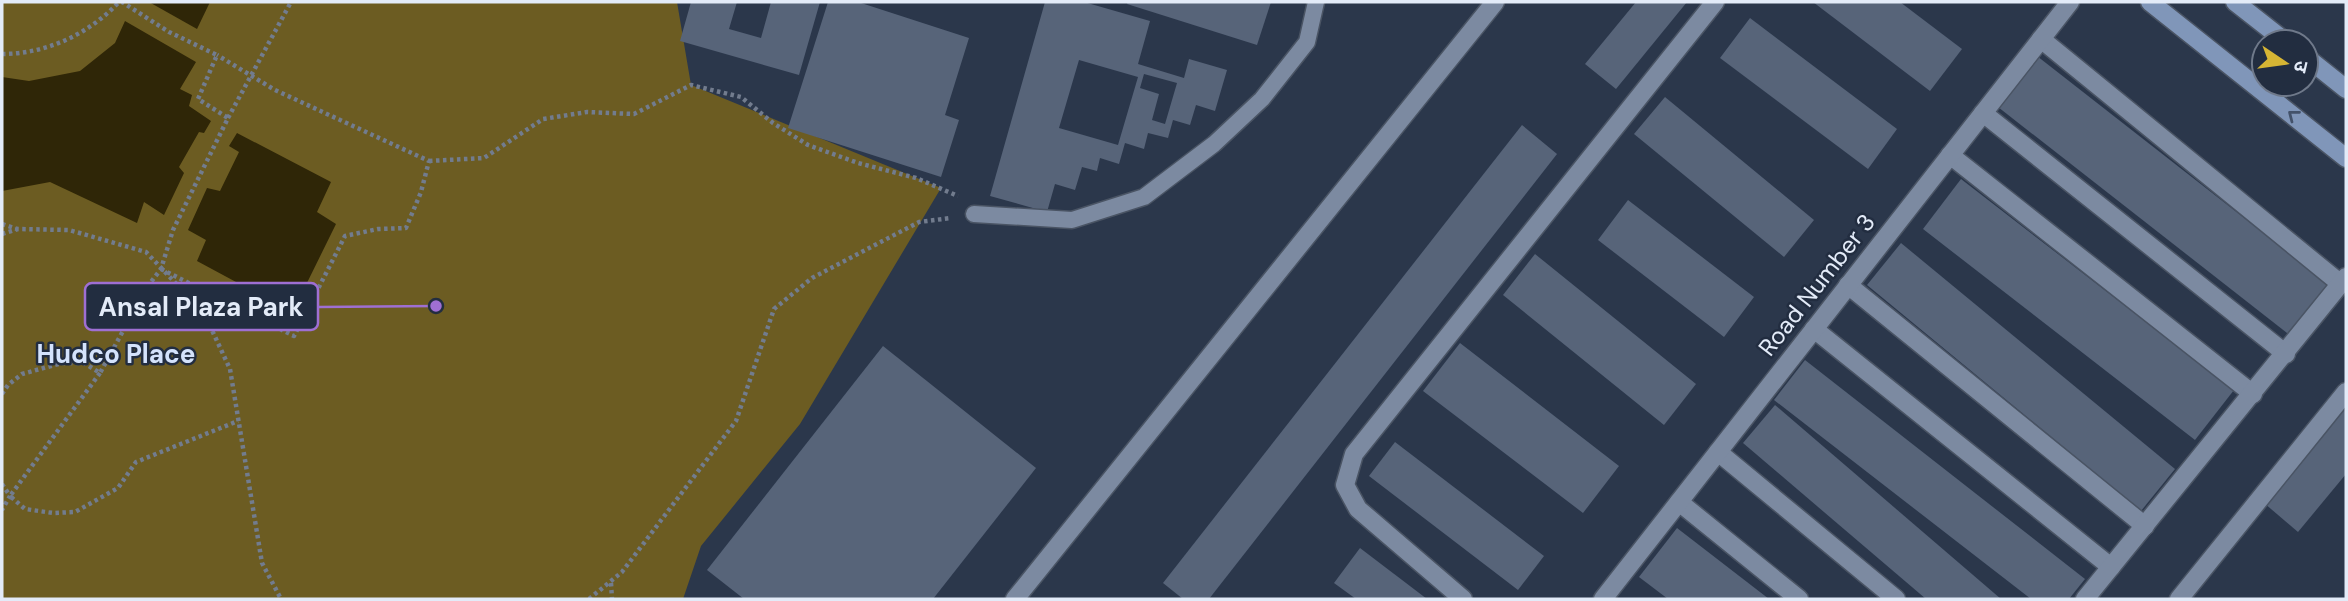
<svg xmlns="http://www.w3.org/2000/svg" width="2348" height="601" font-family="'DM Sans','Noto Sans Devanagari',sans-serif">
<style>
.green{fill:#6c5c22}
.water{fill:#2f2607}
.building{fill:#576479;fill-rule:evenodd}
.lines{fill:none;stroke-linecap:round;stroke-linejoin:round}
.lane-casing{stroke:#4a5464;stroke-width:19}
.street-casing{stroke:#4a5464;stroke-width:21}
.secondary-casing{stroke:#4a5464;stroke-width:21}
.path{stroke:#727c8e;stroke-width:4.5;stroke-dasharray:3.5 3.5;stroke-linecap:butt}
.lane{stroke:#7c8aa1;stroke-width:16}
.street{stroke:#7c8aa1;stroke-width:18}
.secondary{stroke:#8096b9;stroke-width:18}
.oneway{stroke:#43526a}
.labels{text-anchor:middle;stroke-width:5;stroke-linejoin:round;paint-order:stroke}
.street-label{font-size:24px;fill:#e3ebf8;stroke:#222d40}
.neighbourhood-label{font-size:26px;font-weight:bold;fill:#d4e3fc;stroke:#222d40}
.leader{fill:none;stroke:#9f6fd3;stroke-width:2.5}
.callout-dot{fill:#9f6fd3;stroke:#222d40;stroke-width:2.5}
.callout{fill:#222d40;stroke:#9f6fd3;stroke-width:2.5}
.callout-label{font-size:26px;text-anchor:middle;font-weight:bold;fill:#e3ebf8}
</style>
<rect width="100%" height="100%" fill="#2b374b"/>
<polygon class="green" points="2,2 677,2 691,85 941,188 800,424 701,546 683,599 2,599"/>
<g class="water">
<polygon points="149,2 210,2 197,29"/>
<polygon points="125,21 196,62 180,89 192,95 189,106 211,121 204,133 199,132 179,167 184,173 164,215 144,202 137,223 50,182 2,191 2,77 29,81 80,71 115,43"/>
<polygon points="237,133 331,182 317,212 336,224 302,293 287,287 279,305 197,261 206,240 188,230 207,188 220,191 239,152 229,146"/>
</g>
<g class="building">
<polygon points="691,2 737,2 729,29 761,38 771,2 820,2 799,75 680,41"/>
<polygon points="828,2 858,2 969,38 945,115 959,120 941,177 788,128"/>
<path d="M1045,2H1084L1150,21L1138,64L1184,78L1189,59L1227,70L1215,111L1196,105L1190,125L1173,120L1168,138L1148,133L1144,149L1125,143L1119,164L1100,158L1097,171L1082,167L1075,190L1055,184L1047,212L990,196ZM1079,60L1138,77L1118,145L1059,128ZM1144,74L1177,83L1165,124L1152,120L1159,94L1140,88Z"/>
<polygon points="1128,2 1271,2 1257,45 1127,4"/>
<polygon points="1636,2 1687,2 1616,89 1585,64"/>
<polygon points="1813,2 1900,2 1962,49 1930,91"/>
<polygon points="1750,18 1897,129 1868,169 1720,58"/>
<polygon points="2037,56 2330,285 2291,336 1998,107"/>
<polygon points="1665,97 1814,220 1784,257 1634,134"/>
<polygon points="1522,125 1557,154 1209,599 1183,599 1163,583"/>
<polygon points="1961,179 2234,390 2195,440 1923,229"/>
<polygon points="1628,200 1754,297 1724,337 1598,240"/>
<polygon points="1901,243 2175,469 2141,511 1867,285"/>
<polygon points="1535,254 1696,384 1664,425 1503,295"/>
<polygon points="1460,343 1619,466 1583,513 1423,391"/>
<polygon points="883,346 1036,468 933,599 744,599 707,570"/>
<polygon points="1805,360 2085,579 2069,599 2031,599 1774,400"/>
<polygon points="2346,404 2346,474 2298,532 2264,503"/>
<polygon points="1775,405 2001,599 1926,599 1743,443"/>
<polygon points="1395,442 1544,556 1518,590 1369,476"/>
<polygon points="1677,528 1769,599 1668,599 1639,577"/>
<polygon points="1360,548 1427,599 1356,599 1334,583"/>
</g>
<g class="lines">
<defs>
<polyline id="lane" points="974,214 1072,220 1144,197 1214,144 1262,99 1307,42 1316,2"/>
<g id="street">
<polyline points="2041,39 2341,284"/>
<polyline points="1983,113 2286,354"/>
<polyline points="1950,155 2253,394"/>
<polyline points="1848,285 2145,526"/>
<polyline points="1814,329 2111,567"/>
<polyline points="1718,452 1896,599"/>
<polyline points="1679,502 1799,599"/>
<polyline points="1015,599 1495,2"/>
<polyline points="1463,599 1358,509 1345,485 1354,454 1715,2"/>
<polyline points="1603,599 2070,2"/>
<polyline points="2085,599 2346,277"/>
<polyline points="2179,599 2346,392"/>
</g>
<g id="secondary">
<polyline points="2150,2 2346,158"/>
<polyline points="2235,2 2286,42"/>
<polyline points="2306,57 2346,89"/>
</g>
</defs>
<use href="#lane" class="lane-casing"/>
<use href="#street" class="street-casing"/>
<use href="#secondary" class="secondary-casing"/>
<g class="path">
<path d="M2,54C46,54 89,34 119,2"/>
<polyline points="228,118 291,2"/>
<polyline points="429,161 484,158 543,119 587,112 634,114 691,85 741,97 773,123 808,145 858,163 916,178 958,196"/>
<polyline points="2,224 17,229"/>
<polyline points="2,234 18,229 69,230 146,252 204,313 230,369 262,563 281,599"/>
<polyline points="161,269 294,336 345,236 378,229 406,228 421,192 429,161 275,90 217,55"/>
<polyline points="100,373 10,496 25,509 53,513 75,512 118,488 136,462 238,421"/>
<polyline points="2,394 8,385 22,374 62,363 84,363 100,373 123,331 128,312 161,269 173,230 228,118 198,99 217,55 169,32 122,2"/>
<polyline points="2,484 10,496 2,510"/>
<polyline points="611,583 612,599"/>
<polyline points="589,599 622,572 736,421 774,309 812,278 919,222 951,218"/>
</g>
<use href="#lane" class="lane"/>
<use href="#street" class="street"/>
<use href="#secondary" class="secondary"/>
</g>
<defs><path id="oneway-chevron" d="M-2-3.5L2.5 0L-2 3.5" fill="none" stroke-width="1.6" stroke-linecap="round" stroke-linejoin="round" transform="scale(1.75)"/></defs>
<use class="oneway" href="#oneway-chevron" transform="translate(2293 115) rotate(-142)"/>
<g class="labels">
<g class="street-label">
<text transform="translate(1817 285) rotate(-52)" y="8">Road Number 3</text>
</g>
<g class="neighbourhood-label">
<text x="116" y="363">Hudco Place</text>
</g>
</g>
<path class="leader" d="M436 306L318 307"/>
<circle class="callout-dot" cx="436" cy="306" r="7"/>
<rect class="callout" x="85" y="283" width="233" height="47" rx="7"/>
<g class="callout-label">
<text x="201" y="316">Ansal Plaza Park</text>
</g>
<rect width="2348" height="601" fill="none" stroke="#e3ebf8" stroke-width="7"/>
<g transform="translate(2285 63) rotate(103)"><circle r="33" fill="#222d40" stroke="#6f798a" stroke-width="2"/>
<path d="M0-5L12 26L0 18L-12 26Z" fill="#d6b534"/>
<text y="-10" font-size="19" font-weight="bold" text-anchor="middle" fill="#e3ebf8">उ</text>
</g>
</svg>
